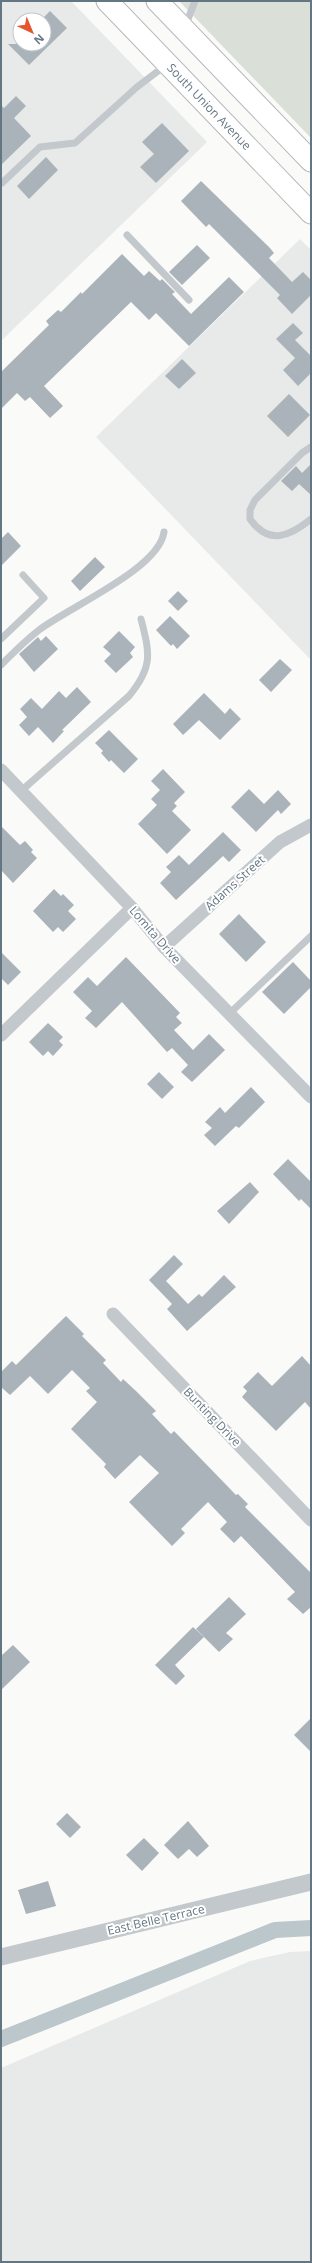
<svg xmlns="http://www.w3.org/2000/svg" width="312" height="2263" font-family="'Open Sans',sans-serif">
<style>
.built{fill:#e8e9e9;fill-rule:evenodd}
.green{fill:#dadfd7}
.lines{fill:none;stroke-linecap:round;stroke-linejoin:round}
.canal{stroke:#bbc7cb;stroke-width:16}
.building{fill:#aab3b9}
.primary-casing{stroke:#b5babe;stroke-width:23}
.service{stroke:#c3c8cc;stroke-width:7}
.minor{stroke:#c3c8cc;stroke-width:13}
.tertiary{stroke:#c3c8cc;stroke-width:17}
.primary{stroke:#fff;stroke-width:21}
.labels{text-anchor:middle;stroke-width:4;stroke-linejoin:round;paint-order:stroke}
.street-label{font-size:12px;fill:#657683;stroke:#fff}
</style>
<rect width="100%" height="100%" fill="#fafaf8"/>
<g class="built">
<path d="M1,1H71L207,142L2,340ZM20,20H44V44H20Z"/>
<polygon points="300,239 311,250 311,660 96,437"/>
<polygon points="311,1951 311,2262 1,2262 1,2068 250,1961 290,1952"/>
</g>
<polygon class="green" points="179,1 311,1 311,138"/>
<g class="lines">
<polyline class="canal" points="1,2039 275,1930 311,1928"/>
</g>
<g class="building">
<polygon points="50,11 67,28 29,65 8,44 44,44 44,17"/>
<polygon points="16,96 26,106 14,118 31,136 1,165 1,105 4,108"/>
<polygon points="162,123 189,151 156,183 140,167 154,154 142,142"/>
<polygon points="46,157 58,170 29,199 17,186"/>
<polygon points="201,181 269,247 274,253 269,258 292,282 303,272 311,280 311,295 292,314 277,298 280,295 209,224 206,227 181,201"/>
<polygon points="197,245 210,258 182,285 169,272"/>
<polygon points="122,254 144,276 149,271 160,281 162,279 175,292 172,294 191,314 229,277 244,292 189,346 156,313 149,320 131,302 44,386 63,406 50,418 30,397 25,401 17,393 1,409 1,372 49,325 46,321 58,310 61,312 81,292 82,294"/>
<polygon points="293,323 303,333 295,340 311,356 311,373 298,386 283,370 295,358 276,339"/>
<polygon points="182,359 196,373 179,389 165,376"/>
<polygon points="289,394 310,415 288,437 267,416"/>
<polygon points="311,464 311,495 299,484 292,491 281,481 296,466 302,473"/>
<polygon points="8,532 21,546 1,566 1,539"/>
<polygon points="95,557 105,567 80,591 71,581"/>
<polygon points="178,591 188,601 178,611 168,601"/>
<polygon points="170,616 190,636 177,649 173,644 171,646 156,630"/>
<polygon points="119,631 135,647 130,653 133,657 116,673 104,661 111,654 103,647"/>
<polygon points="46,636 58,649 34,672 19,654 38,637 41,641"/>
<polygon points="280,659 292,670 271,692 259,680"/>
<polygon points="77,687 91,702 62,730 64,731 53,743 38,727 29,736 19,725 27,717 20,709 31,698 42,709 59,691 66,698"/>
<polygon points="204,693 225,714 230,708 241,719 220,740 199,720 183,735 173,724"/>
<polygon points="109,730 138,759 124,773 111,760 109,762 101,753 103,751 95,743"/>
<polygon points="163,769 185,792 174,803 177,806 172,811 191,830 167,854 138,824 157,805 151,799 160,790 151,781"/>
<polygon points="249,789 264,804 278,790 291,804 281,814 278,810 256,832 231,807"/>
<polygon points="1,826 20,845 25,841 33,850 31,852 37,858 13,883 1,870"/>
<polygon points="223,832 241,850 229,862 223,856 176,900 160,883 171,872 166,867 179,855 189,865"/>
<polygon points="54,889 61,896 63,894 74,905 68,911 76,919 63,932 58,927 53,932 33,911"/>
<polygon points="239,914 266,942 246,962 219,934"/>
<polygon points="1,952 21,972 8,985 1,978"/>
<polygon points="126,957 180,1013 176,1017 182,1023 174,1030 193,1050 209,1034 225,1050 192,1082 181,1072 188,1065 172,1048 167,1052 122,1002 96,1028 85,1018 92,1011 73,992 88,977 97,986"/>
<polygon points="293,962 311,981 311,987 284,1014 262,992"/>
<polygon points="48,1023 63,1037 59,1041 63,1045 53,1056 48,1051 43,1056 29,1042"/>
<polygon points="159,1072 174,1087 162,1099 147,1084"/>
<polygon points="251,1087 265,1102 239,1128 236,1126 215,1146 204,1135 212,1128 205,1122 220,1107 225,1113"/>
<polygon points="288,1159 311,1182 311,1209 301,1199 299,1201 273,1174"/>
<polygon points="250,1182 259,1192 229,1224 217,1211"/>
<polygon points="174,1255 183,1264 166,1281 188,1304 199,1294 202,1297 224,1275 236,1287 187,1331 167,1309 172,1304 149,1280"/>
<polygon points="66,1316 84,1334 82,1336 106,1360 103,1363 121,1382 123,1379 136,1391 156,1411 152,1414 171,1434 174,1431 236,1495 238,1494 248,1504 245,1507 311,1573 311,1607 303,1614 287,1599 295,1592 241,1536 234,1543 220,1529 227,1522 208,1502 181,1529 185,1533 172,1546 129,1502 159,1473 140,1455 115,1479 104,1467 106,1464 71,1429 97,1402 86,1391 90,1388 72,1370 48,1394 30,1376 10,1395 1,1387 1,1372 12,1361 16,1365"/>
<polygon points="302,1356 311,1366 311,1409 305,1402 276,1431 242,1397 247,1391 243,1387 258,1372 272,1386"/>
<polygon points="229,1597 246,1614 226,1633 233,1639 219,1652 196,1629"/>
<polygon points="193,1627 204,1637 175,1665 185,1676 176,1685 155,1665"/>
<polygon points="13,1645 30,1662 1,1690 1,1656"/>
<polygon points="311,1718 311,1752 294,1735"/>
<polygon points="67,1813 81,1827 70,1838 56,1824"/>
<polygon points="188,1821 209,1846 197,1857 189,1849 178,1859 164,1845"/>
<polygon points="144,1838 159,1853 142,1871 126,1855"/>
<polygon points="48,1881 56,1906 26,1914 18,1890"/>
</g>
<g class="lines">
<defs>
<g id="primary">
<polyline points="107,1 311,213"/>
<polyline points="157,1 311,161"/>
</g>
</defs>
<use href="#primary" class="primary-casing"/>
<g class="service">
<polyline points="185,27 195,1"/>
<polyline points="2,183 40,147 75,143 137,87 166,65"/>
<polyline points="127,235 189,300"/>
<path d="M311,447L302,453L255,500L250,510V519C269,546 290,536 311,519"/>
<polyline points="1,639 44,598 23,575"/>
<path d="M1,665C13,653 26,640 39,630C69,607 159,569 164,532"/>
<path d="M21,791L129,696C153,667 150,654 141,619"/>
<polyline points="229,1014 311,936"/>
</g>
<g class="minor">
<polyline points="1,770 132,908 164,947 311,1097"/>
<polyline points="164,947 280,842 311,825"/>
<polyline points="1,1035 132,908"/>
<polyline points="113,1314 311,1520"/>
</g>
<polyline class="tertiary" points="1,1957 311,1882"/>
<use href="#primary" class="primary"/>
</g>
<g class="labels">
<g class="street-label">
<text transform="translate(209 107) rotate(46)" y="4">South Union Avenue</text>
<text transform="translate(235 883) rotate(-42)" y="4">Adams Street</text>
<text transform="translate(155 935) rotate(49)" y="4">Lomita Drive</text>
<text transform="translate(212 1417) rotate(46)" y="4">Bunting Drive</text>
<text transform="translate(156 1920) rotate(-13)" y="4">East Belle Terrace</text>
</g>
</g>
<rect width="312" height="2263" fill="none" stroke="#657683" stroke-width="4"/>
<g transform="translate(32 32) rotate(136)"><circle r="19" fill="#ffffff" stroke="#c1c8cd"/>
<path d="M0-3L7 15L0 10L-7 15Z" fill="#e4572e"/>
<text y="-6" font-size="11" font-weight="bold" text-anchor="middle" fill="#657683">N</text>
</g>
</svg>
